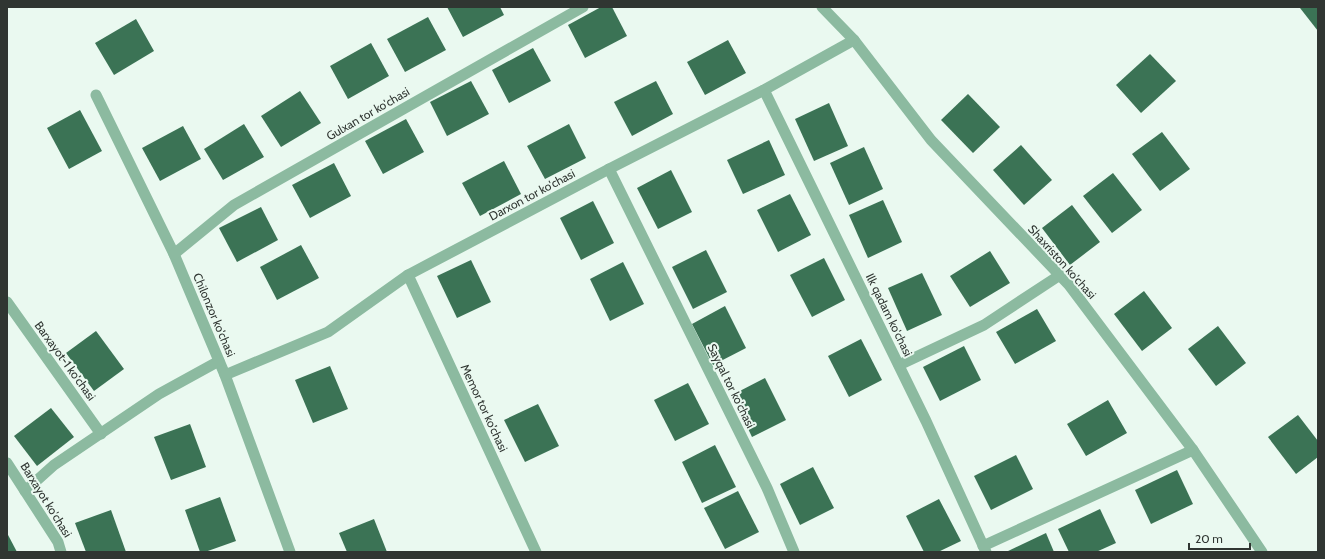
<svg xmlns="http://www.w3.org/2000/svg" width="1325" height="559" font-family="Cabin,sans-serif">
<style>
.building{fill:#3b7355}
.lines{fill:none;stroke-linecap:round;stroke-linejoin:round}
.minor{stroke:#8cbaa0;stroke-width:11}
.labels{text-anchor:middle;stroke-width:4;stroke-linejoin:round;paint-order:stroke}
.street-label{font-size:12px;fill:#303632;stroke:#eaf9f0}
</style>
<rect width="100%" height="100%" fill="#eaf9f0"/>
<g class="building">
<polygon points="447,7 500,7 504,15 463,37"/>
<polygon points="601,7 612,7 627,36 585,58 568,25"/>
<polygon points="1301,7 1318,7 1318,31 1300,8"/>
<polygon points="428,17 446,50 405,72 387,39"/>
<polygon points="136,19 154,51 114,75 95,43"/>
<polygon points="728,40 746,73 705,95 687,62"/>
<polygon points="371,43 389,76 348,99 330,66"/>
<polygon points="533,48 551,81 509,103 492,70"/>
<polygon points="1150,54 1176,81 1141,113 1116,85"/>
<polygon points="471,81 489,114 447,136 430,102"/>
<polygon points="656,81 673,114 632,136 614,102"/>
<polygon points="300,91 321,123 281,147 261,116"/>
<polygon points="968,94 1000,127 973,153 941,120"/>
<polygon points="829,103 848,146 814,161 795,119"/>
<polygon points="80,110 102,151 69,169 47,128"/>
<polygon points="406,119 424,152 383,174 365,141"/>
<polygon points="244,124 264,157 223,180 204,149"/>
<polygon points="569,124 586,158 545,179 527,146"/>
<polygon points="183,126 201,159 160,181 142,148"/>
<polygon points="1162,132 1190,169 1160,191 1132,154"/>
<polygon points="769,140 785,175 743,194 727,160"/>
<polygon points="1021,145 1052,180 1024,205 993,170"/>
<polygon points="864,147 883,189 849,205 830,163"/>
<polygon points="504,161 521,194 480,216 462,183"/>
<polygon points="334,163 351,196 310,218 292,185"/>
<polygon points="671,170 692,212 658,229 637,188"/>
<polygon points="1113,173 1142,210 1112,233 1083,196"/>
<polygon points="790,194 811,235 778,252 757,210"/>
<polygon points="883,200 902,242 868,258 849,215"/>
<polygon points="593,201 614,243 581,260 560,218"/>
<polygon points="1072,205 1100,242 1070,265 1042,228"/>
<polygon points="261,207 278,240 237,262 219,228"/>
<polygon points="301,245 319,278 277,300 260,267"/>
<polygon points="706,250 727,292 693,309 672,267"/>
<polygon points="990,251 1010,283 970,307 950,276"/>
<polygon points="824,258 845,300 812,317 790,275"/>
<polygon points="471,260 491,302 457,318 437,276"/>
<polygon points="623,262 644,304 610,321 590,279"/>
<polygon points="922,273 942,315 907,331 888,288"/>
<polygon points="1144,291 1172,328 1142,351 1114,314"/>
<polygon points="725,306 746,348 713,365 692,324"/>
<polygon points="1037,309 1056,341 1015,364 996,332"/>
<polygon points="1218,326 1246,363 1216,386 1188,349"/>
<polygon points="96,331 124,369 94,391 66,353"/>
<polygon points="861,339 882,380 849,397 828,356"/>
<polygon points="964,346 981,380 940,401 923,367"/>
<polygon points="330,366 348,409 313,423 295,380"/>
<polygon points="765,378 786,420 752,437 732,395"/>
<polygon points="688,383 709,424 675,441 654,400"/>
<polygon points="1108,400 1127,433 1086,456 1067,424"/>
<polygon points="538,404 559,446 525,462 504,420"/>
<polygon points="51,408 74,437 37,466 14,436"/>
<polygon points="1298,415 1318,441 1318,457 1296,474 1268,437"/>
<polygon points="190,424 206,467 171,480 154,437"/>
<polygon points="715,445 736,487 702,503 682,462"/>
<polygon points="1016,455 1033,489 991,510 974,476"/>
<polygon points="813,467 834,508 800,525 780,484"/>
<polygon points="1177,470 1193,504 1151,524 1135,490"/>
<polygon points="738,491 759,532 725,549 704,508"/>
<polygon points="220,497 236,541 205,552 200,552 185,510"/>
<polygon points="939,499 961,541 938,552 924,552 906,516"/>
<polygon points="1100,509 1116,543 1096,552 1069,552 1058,529"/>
<polygon points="111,510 126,552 86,552 75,523"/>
<polygon points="374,519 387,552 347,552 339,533"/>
<polygon points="7,533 17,552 7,552"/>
<polygon points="1046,533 1054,552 1006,552"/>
</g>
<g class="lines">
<g class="minor">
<polyline points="822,7 854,40 931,140 1069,285 1193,450 1262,552"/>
<polyline points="764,90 926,421 986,552"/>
<polyline points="96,95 174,254 225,375 290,552"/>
<polyline points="609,169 767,488 794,552"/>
<polyline points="174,254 234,205 583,7"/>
<polyline points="408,275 536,552"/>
<polyline points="7,302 101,434"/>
<polyline points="899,365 984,325 1060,275"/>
<polyline points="225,375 328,332 408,275 609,169 764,90 854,40"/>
<polyline points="7,463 58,542 61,552"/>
<polyline points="25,491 54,465 159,394 219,361"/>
<polyline points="983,546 1193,450"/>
</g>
</g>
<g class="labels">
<g class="street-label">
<text transform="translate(368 114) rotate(-30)" y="4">Gulxan tor ko'chasi</text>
<text transform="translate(532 195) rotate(-28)" y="4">Darxon tor ko'chasi</text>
<text transform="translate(1062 262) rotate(48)" y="4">Shaxriston ko'chasi</text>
<text transform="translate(214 315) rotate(67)" y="4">Chilonzor ko'chasi</text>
<text transform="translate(889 315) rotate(64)" y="4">Ilk qadam ko'chasi</text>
<text transform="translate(65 361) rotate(54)" y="4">Barxayot-1 ko'chasi</text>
<text transform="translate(731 386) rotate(64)" y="4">Sayqal tor ko'chasi</text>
<text transform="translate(484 408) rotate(65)" y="4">Memor tor ko'chasi</text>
<text transform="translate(46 500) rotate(58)" y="4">Barxayot ko'chasi</text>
</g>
</g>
<rect width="1325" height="559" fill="none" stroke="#303632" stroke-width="16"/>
<path d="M1189 543v6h61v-6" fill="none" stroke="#303632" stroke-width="2"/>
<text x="1195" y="543" font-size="12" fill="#303632" stroke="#eaf9f0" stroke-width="3" paint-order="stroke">20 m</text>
</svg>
